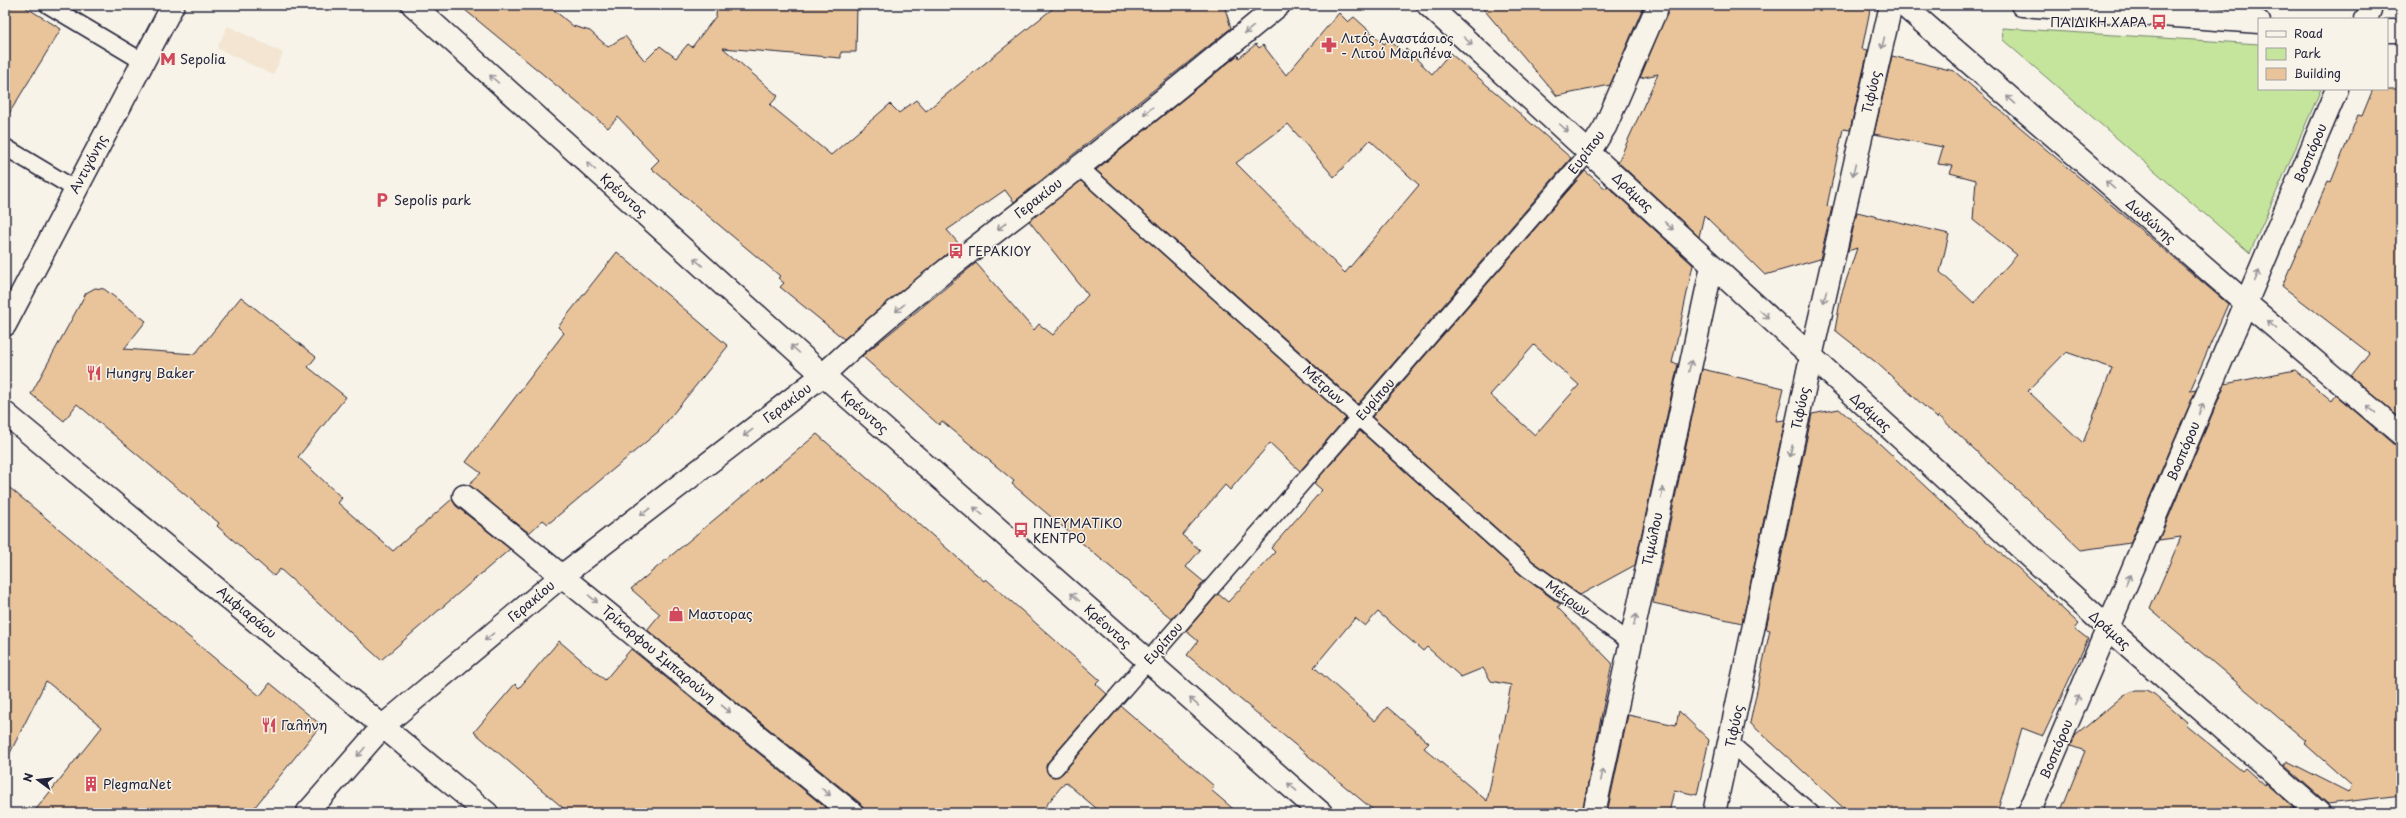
<svg xmlns="http://www.w3.org/2000/svg" width="2406" height="818" font-family="'Playpen Sans',sans-serif">
<style>
.built{fill:#f3e5d1}
.green{fill:#c5e49c;stroke:#74836c}
.building{fill:#e9c49a;stroke:#22223b;fill-rule:evenodd}
.lines{fill:none;stroke-linecap:round;stroke-linejoin:round}
.service-casing{stroke:#22223b;stroke-width:19}
.minor-casing{stroke:#22223b;stroke-width:25}
.tertiary-casing{stroke:#22223b;stroke-width:25}
.service{stroke:#f7f3e8;stroke-width:16}
.minor{stroke:#f7f3e8;stroke-width:22}
.tertiary{stroke:#f7f3e8;stroke-width:22}
.oneway{stroke:#97959a}
.labels{text-anchor:middle;stroke-width:3;stroke-linejoin:round;paint-order:stroke}
.poi-label{font-size:13px;fill:#22223b;stroke:#f7f3e8;text-anchor:start}
.street-label{font-size:13px;fill:#22223b;stroke:#f7f3e8}
</style>
<rect width="100%" height="100%" fill="#f7f3e8"/>
<filter id="ink" filterUnits="userSpaceOnUse"><feTurbulence type="fractalNoise" baseFrequency=".025" numOctaves="2"/><feDisplacementMap in="SourceGraphic" scale="8" xChannelSelector="R" yChannelSelector="G"/><feConvolveMatrix kernelMatrix="1 2 1 2 8 2 1 2 1" color-interpolation-filters="sRGB"/></filter>
<g filter="url(#ink)">
<polygon class="built" points="228,26 283,53 273,75 217,48"/>
<polygon class="green" points="2002,28 2259,44 2259,89 2321,89 2250,253 2003,40"/>
<g class="building">
<polygon points="5,5 22,5 61,29 5,120"/>
<polygon points="459,5 548,5 573,26 590,31 608,47 625,36 645,61 660,46 676,58 688,44 692,47 716,16 717,5 857,5 856,52 841,52 841,58 723,48 778,96 770,105 831,155 890,104 899,113 916,100 926,111 1057,5 1224,5 1231,28 1014,202 1005,190 947,230 959,244 844,339 780,287 784,283 778,278 780,276 651,168 659,160 618,117 608,128"/>
<polygon points="1480,5 1644,5 1610,85 1557,96"/>
<polygon points="1670,5 1871,5 1862,49 1868,50 1850,130 1843,129 1827,206 1832,207 1820,259 1765,275 1704,215 1699,237 1618,162 1658,74 1640,78"/>
<path d="M1339,13L1348,22L1354,17L1384,44L1389,40L1403,52L1406,49L1432,74L1450,53L1571,158L1358,404L1096,170L1238,55L1239,58L1256,44L1259,48L1263,45L1286,75ZM1288,124L1334,177L1370,140L1419,185L1345,273L1236,163Z"/>
<path d="M1892,56L1954,71L2228,304L2190,391L2196,390L2130,543L2081,550L1939,416L1937,418L1878,364L1835,330L1841,296L1857,248L1848,251L1857,212L1949,234L1940,272L1974,303L2017,255L1973,220L1976,180L1950,173L1953,166L1938,164L1943,147L1874,134ZM2066,352L2112,368L2083,443L2028,391Z"/>
<polygon points="2373,89 2401,89 2401,418 2351,376 2369,353 2282,286 2328,181 2331,182 2358,115 2362,116"/>
<path d="M1585,171L1606,189L1607,186L1693,265L1672,363L1678,364L1635,565L1580,595L1534,562L1372,417ZM1534,345L1579,385L1535,435L1490,395Z"/>
<polygon points="1081,181 1346,418 1300,471 1270,443 1230,490 1225,485 1182,535 1200,550 1186,567 1204,582 1172,619 1012,484 1014,481 942,421 939,425 862,356 976,263 1034,330 1039,324 1053,335 1088,295 1029,221"/>
<polygon points="617,252 728,346 659,431 548,524 543,520 529,533 468,485 481,473 466,462 564,333 558,327"/>
<polygon points="95,288 104,289 146,321 124,349 195,354 241,297 316,357 308,367 346,397 298,457 342,498 338,503 393,551 452,499 456,506 510,549 381,660 280,569 274,576 217,526 219,523 77,404 64,421 31,394 86,293"/>
<polygon points="1702,369 1784,388 1776,421 1785,420 1742,623 1653,603"/>
<polygon points="2295,370 2332,401 2336,395 2393,444 2401,446 2401,795 2328,804 2284,765 2287,761 2348,792 2352,786 2304,743 2306,741 2150,609 2181,537 2159,540 2225,384"/>
<polygon points="1839,409 1880,444 1961,520 2017,567 2079,624 2075,629 2088,639 2043,736 2022,728 1997,813 1849,813 1750,723 1770,630 1766,629 1812,414"/>
<path d="M1360,431L1522,576L1561,605L1557,607L1612,663L1582,813H1377L1187,655L1198,641L1186,631L1218,594L1228,602L1275,552L1271,548L1322,490L1314,483ZM1378,612L1423,651L1427,647L1461,677L1483,668L1491,681L1511,685L1487,801L1424,748L1429,743L1387,707L1375,721L1314,667L1355,618L1365,626Z"/>
<polygon points="817,434 984,581 986,579 1100,680 1096,684 1107,694 1048,762 1046,767 1049,775 1054,777 1062,774 1121,706 1214,786 1211,790 1238,813 1102,813 1065,782 1040,813 864,813 860,803 647,630 660,614 631,589"/>
<polygon points="5,484 260,696 270,683 321,725 250,813 33,813 102,727 46,681 5,763"/>
<polygon points="559,641 605,680 631,649 832,813 569,813 474,732 515,684 519,688"/>
<polygon points="2136,690 2146,690 2154,694 2187,722 2185,724 2242,771 2245,768 2265,786 2267,784 2295,809 2290,809 2294,813 2060,813 2085,751 2071,746 2075,736 2124,695"/>
<polygon points="1679,711 1709,740 1697,795 1674,790 1669,813 1607,813 1628,715 1676,725"/>
</g>
<g class="lines">
<defs>
<g id="service">
<polyline points="48,5 142,61"/>
<polyline points="5,147 75,189"/>
<polyline points="1079,167 1528,569 1630,642"/>
<polyline points="1730,743 1811,813"/>
<polyline points="1055,768 1590,151"/>
</g>
<g id="minor">
<polyline points="413,5 823,375 1321,813"/>
<polyline points="2366,19 2372,5"/>
<polyline points="1590,151 1605,127 1658,5"/>
<polyline points="5,325 173,5"/>
<polyline points="5,413 487,813"/>
<polyline points="464,496 852,813"/>
<path d="M307,813L384,725L563,575L823,375C903,299 993,235 1079,167C1147,114 1213,59 1279,5"/>
<polyline points="1594,813 1712,266"/>
<polyline points="1714,813 1811,357 1891,5"/>
<polyline points="2029,813 2337,89"/>
</g>
<g id="tertiary">
<polyline points="1428,5 2108,628 2319,813"/>
<polyline points="1903,5 2246,303 2401,434"/>
<polyline points="2022,5 2259,22"/>
<polyline points="2387,31 2401,31"/>
</g>
</defs>
<use href="#service" class="service-casing"/>
<use href="#minor" class="minor-casing"/>
<use href="#tertiary" class="tertiary-casing"/>
<use href="#service" class="service"/>
<use href="#minor" class="minor"/>
<use href="#tertiary" class="tertiary"/>
</g>
<defs><path id="oneway-shaft" d="M-6 0H5M1.5-3L5.5 0L1.5 3" fill="none" stroke-width="1.6" stroke-linecap="round" stroke-linejoin="round"/></defs>
<g class="oneway">
<use href="#oneway-shaft" transform="translate(1249 30) rotate(141)"/>
<use href="#oneway-shaft" transform="translate(1468 41) rotate(42)"/>
<use href="#oneway-shaft" transform="translate(1883 43) rotate(103)"/>
<use href="#oneway-shaft" transform="translate(494 79) rotate(-138)"/>
<use href="#oneway-shaft" transform="translate(2011 100) rotate(-139)"/>
<use href="#oneway-shaft" transform="translate(1148 111) rotate(141)"/>
<use href="#oneway-shaft" transform="translate(1564 128) rotate(42)"/>
<use href="#oneway-shaft" transform="translate(591 166) rotate(-138)"/>
<use href="#oneway-shaft" transform="translate(1854 170) rotate(103)"/>
<use href="#oneway-shaft" transform="translate(2110 185) rotate(-139)"/>
<use href="#oneway-shaft" transform="translate(1002 226) rotate(142)"/>
<use href="#oneway-shaft" transform="translate(1669 226) rotate(43)"/>
<use href="#oneway-shaft" transform="translate(698 262) rotate(-138)"/>
<use href="#oneway-shaft" transform="translate(2257 276) rotate(-67)"/>
<use href="#oneway-shaft" transform="translate(1825 297) rotate(103)"/>
<use href="#oneway-shaft" transform="translate(900 308) rotate(140)"/>
<use href="#oneway-shaft" transform="translate(1764 314) rotate(42)"/>
<use href="#oneway-shaft" transform="translate(2272 325) rotate(-140)"/>
<use href="#oneway-shaft" transform="translate(795 349) rotate(-138)"/>
<use href="#oneway-shaft" transform="translate(1690 366) rotate(-78)"/>
<use href="#oneway-shaft" transform="translate(2201 409) rotate(-67)"/>
<use href="#oneway-shaft" transform="translate(2371 409) rotate(-140)"/>
<use href="#oneway-shaft" transform="translate(748 433) rotate(143)"/>
<use href="#oneway-shaft" transform="translate(1791 451) rotate(102)"/>
<use href="#oneway-shaft" transform="translate(1662 493) rotate(-78)"/>
<use href="#oneway-shaft" transform="translate(978 511) rotate(-139)"/>
<use href="#oneway-shaft" transform="translate(645 512) rotate(143)"/>
<use href="#oneway-shaft" transform="translate(2128 580) rotate(-67)"/>
<use href="#oneway-shaft" transform="translate(1075 597) rotate(-138)"/>
<use href="#oneway-shaft" transform="translate(593 599) rotate(40)"/>
<use href="#oneway-shaft" transform="translate(1635 620) rotate(-78)"/>
<use href="#oneway-shaft" transform="translate(489 637) rotate(140)"/>
<use href="#oneway-shaft" transform="translate(2077 700) rotate(-67)"/>
<use href="#oneway-shaft" transform="translate(1194 702) rotate(-139)"/>
<use href="#oneway-shaft" transform="translate(726 709) rotate(40)"/>
<use href="#oneway-shaft" transform="translate(361 752) rotate(131)"/>
<use href="#oneway-shaft" transform="translate(1602 775) rotate(-78)"/>
<use href="#oneway-shaft" transform="translate(1292 787) rotate(-139)"/>
<use href="#oneway-shaft" transform="translate(826 792) rotate(40)"/>
</g>
</g>
<defs>
<symbol id="bus-bare" viewBox="-9 -9 18 18"><path d="M-5-6H5V4H4V6H2V4H-2V6H-4V4H-5ZM-3.5-4V0h7V-4ZM-3.5 1.2v1.5H-2V1.2ZM2 1.2v1.5H3.5V1.2Z" fill="#d1495b" stroke="#f7f3e8" stroke-width="2.5" paint-order="stroke"/></symbol>
<symbol id="pharmacy-bare" viewBox="-9 -9 18 18"><path d="M-2-6h4v4h4v4h-4v4h-4v-4h-4v-4h4Z" fill="#d1495b" stroke="#f7f3e8" stroke-width="2.5" paint-order="stroke"/></symbol>
<symbol id="metro-bare" viewBox="-9 -9 18 18"><path d="M-5.5 5V-5H-3L0 0L3-5H5.5V5H3V-.5L0 4L-3-.5V5Z" fill="#d1495b" stroke="#f7f3e8" stroke-width="2.5" paint-order="stroke"/></symbol>
<symbol id="parking-bare" viewBox="-9 -9 18 18"><path d="M-3.5-5.5H1a3.5 3.5 0 0 1 0 7H-1V5.5H-3.5ZM-1-3.4V-.6H.8a1.4 1.4 0 0 0 0-2.8Z" fill="#d1495b" stroke="#f7f3e8" stroke-width="2.5" paint-order="stroke"/></symbol>
<symbol id="restaurant-bare" viewBox="-9 -9 18 18"><path d="M-5-6h1v4h1v-4h1v4h1v-4h1v5L-1.5 .5V6h-2V.5L-5-1ZM5-6V6H3V1.5H1.5Q1.5-4 5-6Z" fill="#d1495b" stroke="#f7f3e8" stroke-width="2.5" paint-order="stroke"/></symbol>
<symbol id="shop-bare" viewBox="-9 -9 18 18"><path d="M-5-2.5h2.3a2.7 3.5 0 0 1 5.4 0H5L5.5 6h-11ZM-1.5-2.5h3a1.5 2.3 0 0 0-3 0Z" fill="#d1495b" stroke="#f7f3e8" stroke-width="2.5" paint-order="stroke"/></symbol>
<symbol id="building-bare" viewBox="-9 -9 18 18"><path d="M-4-6H4V6H1V3H-1V6H-4ZM-2.5-4.3h1.7v1.8h-1.7ZM.8-4.3h1.7v1.8H.8ZM-2.5-1h1.7V.8h-1.7ZM.8-1h1.7V.8H.8Z" fill="#d1495b" stroke="#f7f3e8" stroke-width="2.5" paint-order="stroke"/></symbol>
</defs>
<g fill-rule="evenodd">
<use href="#bus-bare" x="2148" y="11" width="22" height="22"/>
<use href="#pharmacy-bare" x="1318" y="34" width="22" height="22"/>
<use href="#metro-bare" x="157" y="48" width="22" height="22"/>
<use href="#parking-bare" x="371" y="189" width="22" height="22"/>
<use href="#bus-bare" x="945" y="240" width="22" height="22"/>
<use href="#restaurant-bare" x="83" y="362" width="22" height="22"/>
<use href="#bus-bare" x="1010" y="519" width="22" height="22"/>
<use href="#shop-bare" x="665" y="603" width="22" height="22"/>
<use href="#restaurant-bare" x="258" y="714" width="22" height="22"/>
<use href="#building-bare" x="80" y="773" width="22" height="22"/>
</g>
<g class="labels">
<g class="poi-label">
<text x="2147" y="27" text-anchor="end">ΠΑΙΔΙΚΗ ΧΑΡΑ</text>
<text x="1341" y="43">Λιτός Αναστάσιος<tspan x="1341" dy="15">- Λιτού Μαριλένα</tspan></text>
<text x="180" y="64">Sepolia</text>
<text x="394" y="205">Sepolis park</text>
<text x="968" y="256">ΓΕΡΑΚΙΟΥ</text>
<text x="106" y="378">Hungry Baker</text>
<text x="1033" y="528">ΠΝΕΥΜΑΤΙΚΟ<tspan x="1033" dy="15">ΚΕΝΤΡΟ</tspan></text>
<text x="688" y="619">Μαστορας</text>
<text x="281" y="730">Γαλήνη</text>
<text x="103" y="789">PlegmaNet</text>
</g>
<g class="street-label">
<text transform="translate(1871 92) rotate(-77)" y="5">Τιφύος</text>
<text transform="translate(1586 152) rotate(-53)" y="5">Ευρίπου</text>
<text transform="translate(2310 153) rotate(-67)" y="5">Βοσπόρου</text>
<text transform="translate(88 164) rotate(-62)" y="5">Αντιγόνης</text>
<text transform="translate(1633 192) rotate(43)" y="5">Δράμας</text>
<text transform="translate(624 195) rotate(42)" y="5">Κρέοντος</text>
<text transform="translate(1038 198) rotate(-38)" y="5">Γερακίου</text>
<text transform="translate(2151 221) rotate(41)" y="5">Δωδώνης</text>
<text transform="translate(1324 385) rotate(42)" y="5">Μέτρων</text>
<text transform="translate(1375 399) rotate(-49)" y="5">Ευρίπου</text>
<text transform="translate(787 403) rotate(-37)" y="5">Γερακίου</text>
<text transform="translate(1800 408) rotate(-78)" y="5">Τιφύος</text>
<text transform="translate(865 412) rotate(41)" y="5">Κρέοντος</text>
<text transform="translate(1871 412) rotate(42)" y="5">Δράμας</text>
<text transform="translate(2183 451) rotate(-67)" y="5">Βοσπόρου</text>
<text transform="translate(1652 539) rotate(-78)" y="5">Τιμώλου</text>
<text transform="translate(1568 598) rotate(36)" y="5">Μέτρων</text>
<text transform="translate(531 601) rotate(-40)" y="5">Γερακίου</text>
<text transform="translate(247 612) rotate(40)" y="5">Αμφιαράου</text>
<text transform="translate(1108 626) rotate(42)" y="5">Κρέοντος</text>
<text transform="translate(2110 630) rotate(42)" y="5">Δράμας</text>
<text transform="translate(1163 643) rotate(-49)" y="5">Ευρίπου</text>
<text transform="translate(659 654) rotate(40)" y="5">Τρίκορφου Σμπαρούνη</text>
<text transform="translate(1734 726) rotate(-78)" y="5">Τιφύος</text>
<text transform="translate(2056 749) rotate(-67)" y="5">Βοσπόρου</text>
</g>
</g>
<rect width="2406" height="818" fill="none" stroke="#f7f3e8" stroke-width="20"/>
<rect x="10" y="10" width="2386" height="798" fill="none" stroke="#22223b" stroke-width="1.5" filter="url(#ink)"/>
<rect x="2258" y="18" width="130" height="72" fill="#f7f3e8" stroke="#a29fa3"/>
<rect x="2266" y="31" width="20" height="6" fill="#f7f3e8" stroke="#a29fa3"/>
<text x="2294" y="38" font-size="12" fill="#22223b">Road</text>
<rect x="2266" y="48" width="20" height="12" fill="#c5e49c" stroke="#a29fa3"/>
<text x="2294" y="58" font-size="12" fill="#22223b">Park</text>
<rect x="2266" y="68" width="20" height="12" fill="#e9c49a" stroke="#a29fa3"/>
<text x="2294" y="78" font-size="12" fill="#22223b">Building</text>
<g transform="translate(38 780) rotate(285)" stroke="#f7f3e8" stroke-width="3" paint-order="stroke">
<path d="M0-3L7 15L0 10L-7 15Z" fill="#22223b"/>
<text y="-6" font-size="11" font-weight="bold" text-anchor="middle" fill="#22223b">N</text>
</g>
</svg>
